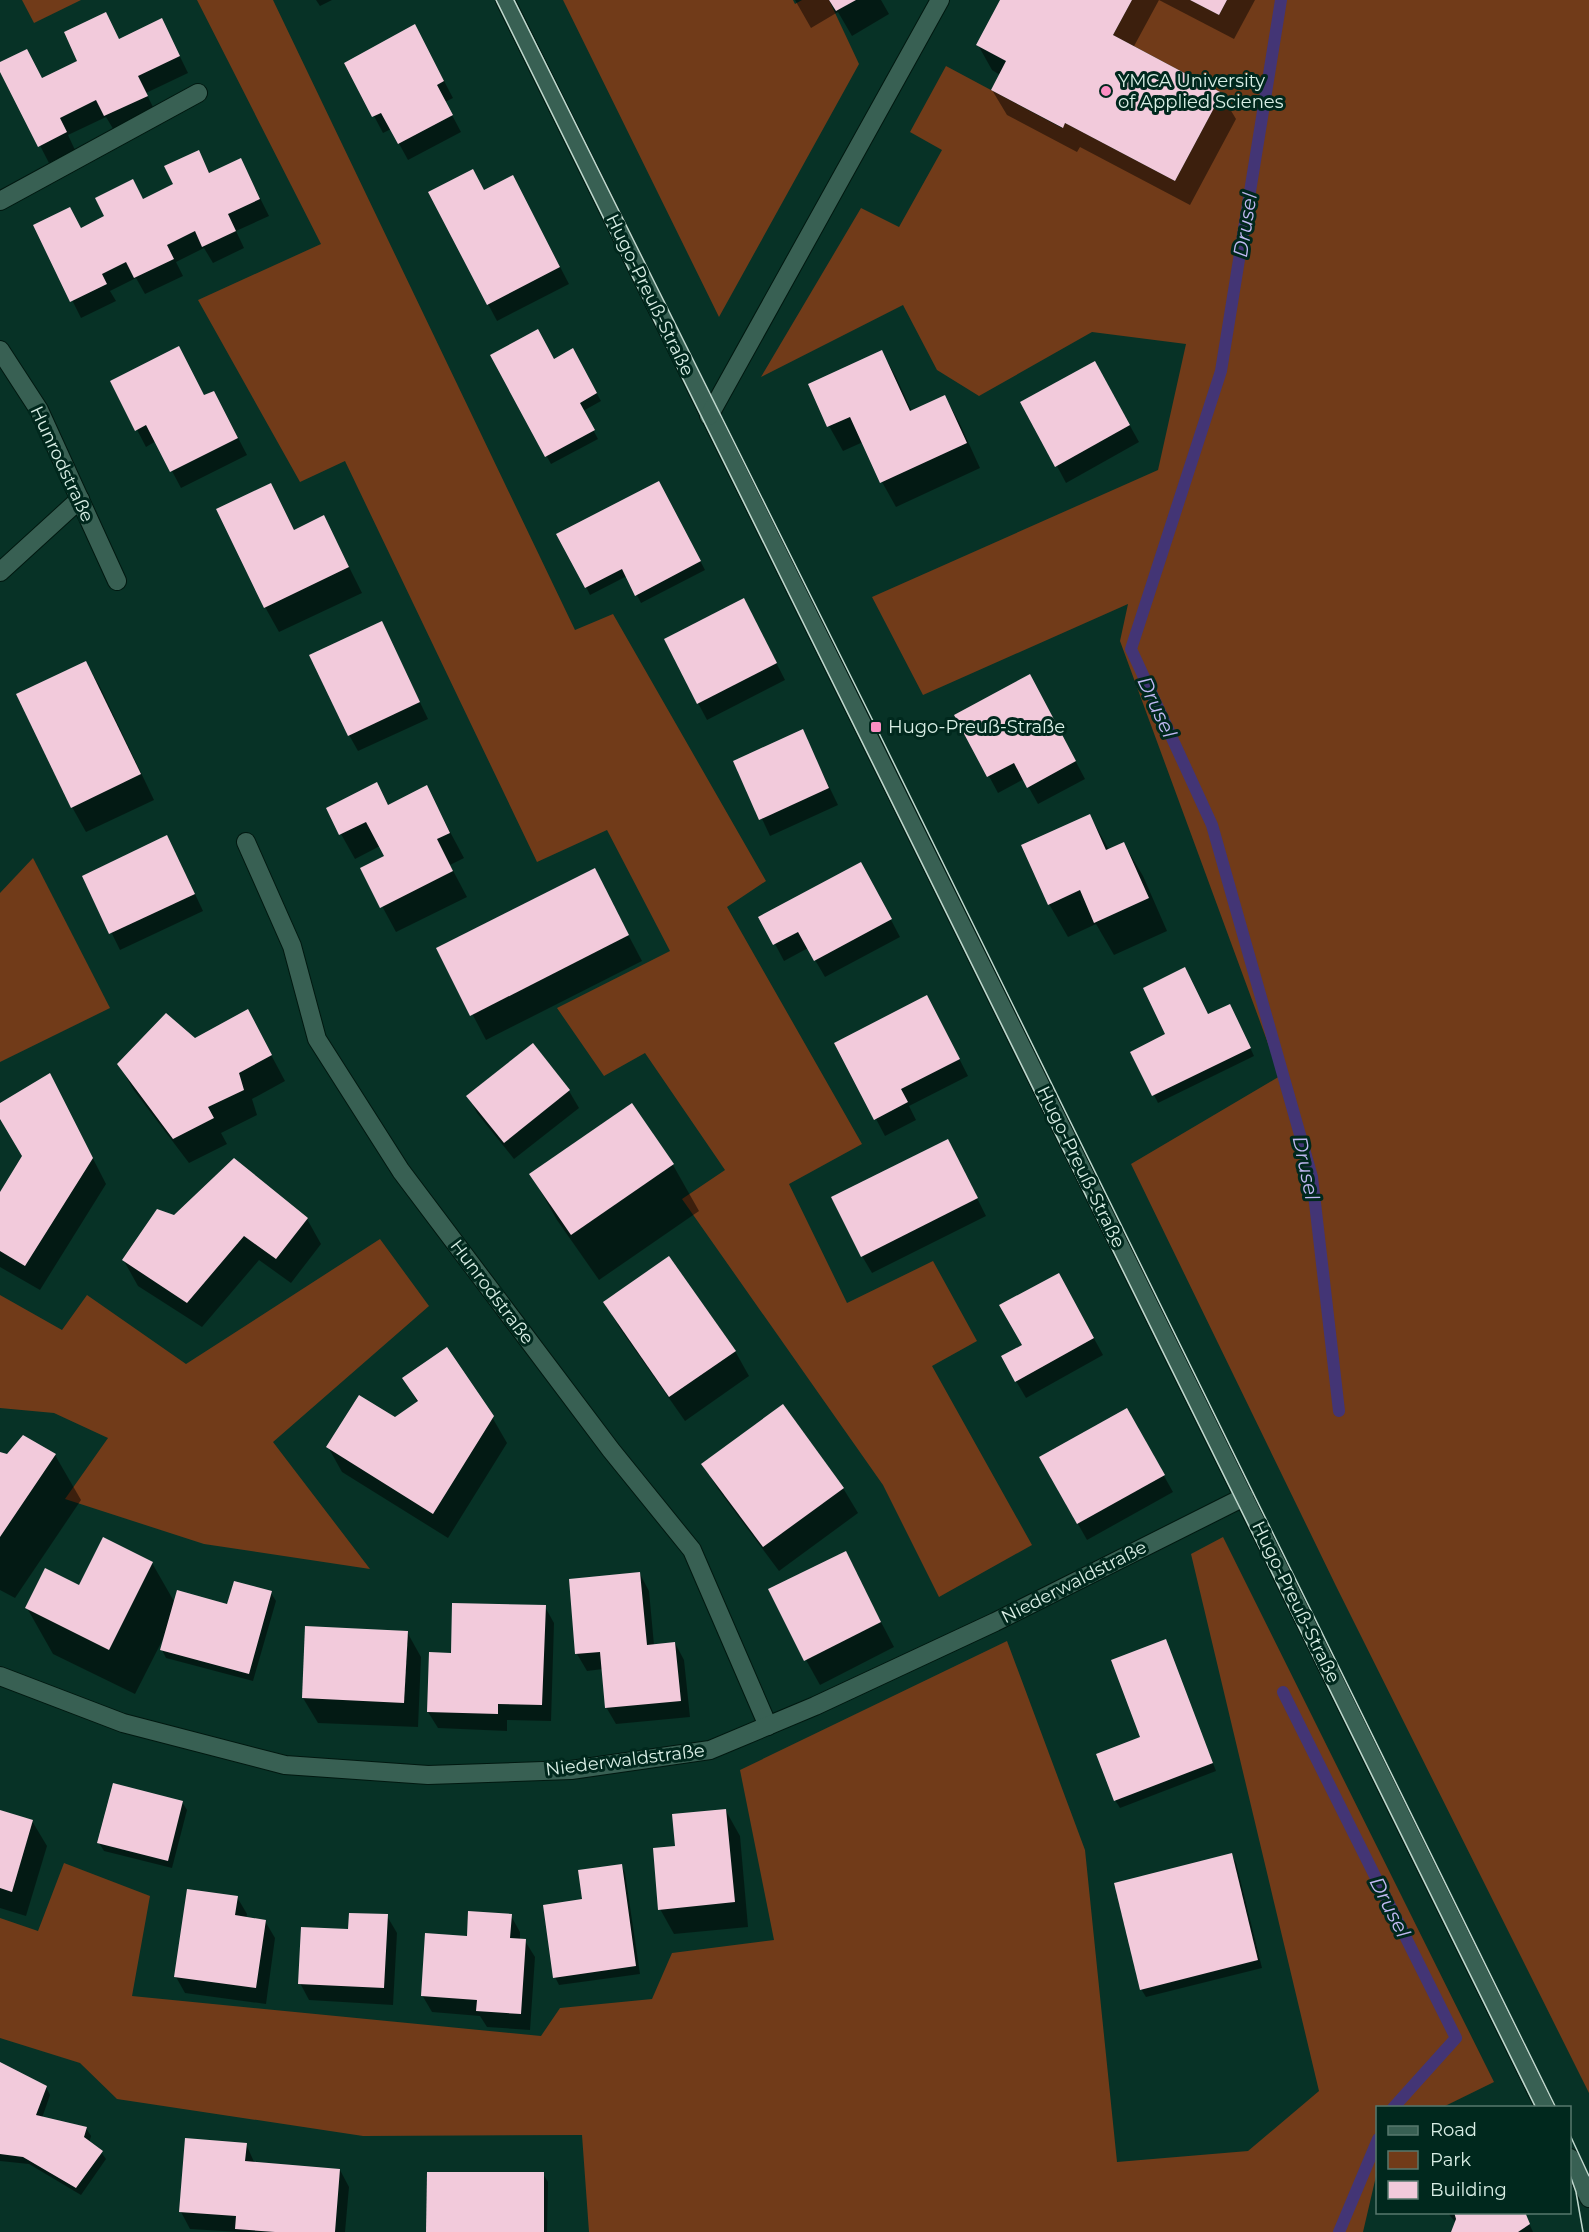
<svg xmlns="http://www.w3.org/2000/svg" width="1589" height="2232" font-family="Montserrat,sans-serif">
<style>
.green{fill:#713b19}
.shadow{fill:#0007}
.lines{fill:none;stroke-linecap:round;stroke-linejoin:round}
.stream{stroke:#433575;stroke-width:12}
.building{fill:#f2cadb}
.minor-casing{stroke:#001810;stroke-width:20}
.minor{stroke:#386053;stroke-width:18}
.tram{stroke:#bed7cd;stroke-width:1.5}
.poi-dot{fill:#fc8fc3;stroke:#00281d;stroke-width:2}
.labels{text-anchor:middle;stroke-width:6;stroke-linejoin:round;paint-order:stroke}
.poi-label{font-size:18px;fill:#d9efe6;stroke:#00281d;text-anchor:start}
.street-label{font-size:18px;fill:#d9efe6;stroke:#00281d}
.water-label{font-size:20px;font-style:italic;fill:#c1b9f3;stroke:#00281d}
</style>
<rect width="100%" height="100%" fill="#073226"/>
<g class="green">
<polygon points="22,0 81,0 34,23"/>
<polygon points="197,0 273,0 575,630 613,614 766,881 727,907 862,1144 789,1184 847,1303 933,1261 977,1341 932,1366 1032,1545 939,1597 883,1485 682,1199 725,1170 645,1053 604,1076 557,1008 670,951 607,830 537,862 345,461 300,482 198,300 321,244"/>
<polygon points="563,0 793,0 795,4 802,0 829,0 859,64 719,317"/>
<polygon points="1132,0 1190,0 1219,15 1227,0 1589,0 1589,2093 1336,1586 1131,1164 1280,1076 1120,641 1128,604 923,695 872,597 1158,470 1186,344 1092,332 979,396 937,370 903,305 761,377 861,208 899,227 942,150 910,132 946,66 1062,128 1065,123 1175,181 1222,93 1113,35"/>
<polygon points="33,858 110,1008 0,1062 0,893"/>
<polygon points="380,1239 429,1306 273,1442 370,1569 204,1544 65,1499 108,1438 54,1413 0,1408 0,1295 62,1330 87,1295 186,1364"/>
<polygon points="1223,1537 1494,2082 1443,2107 1378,2108 1377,2172 1363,2232 589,2232 582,2135 363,2136 117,2099 80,2063 0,2038 0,1918 38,1931 64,1863 150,1896 132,1996 541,2036 560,2008 652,1999 672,1953 774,1940 740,1770 1007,1641 1085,1850 1117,2162 1248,2151 1319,2091 1191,1554"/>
</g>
<g class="shadow">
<polygon points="316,0 332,0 320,6"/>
<polygon points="795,0 881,0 889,14 852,36 838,12 811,28"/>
<polygon points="1002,0 1159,0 1133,48 1221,94 1236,119 1190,205 1080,147 1077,152 1007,115 992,90 1000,75 992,70 978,45"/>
<polygon points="1159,0 1255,0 1234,39"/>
<polygon points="162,20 188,73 146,93 156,113 115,132 106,117 68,135 75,150 49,163 0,68 0,64 42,80"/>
<polygon points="424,43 453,98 445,102 461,132 408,160 391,129 383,133 346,63"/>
<polygon points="198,152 210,174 241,160 269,216 236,231 244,248 213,263 204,248 176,262 183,276 145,294 136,278 110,291 116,301 81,318 35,226 81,229 175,185"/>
<polygon points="484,192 522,194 569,284 497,321 488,304"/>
<polygon points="573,350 601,401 583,411 598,439 551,464 492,356 554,361"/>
<polygon points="882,352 896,377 912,412 945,397 959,422 980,468 896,507 882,482 863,442 843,451 829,426 810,385"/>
<polygon points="1104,379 1139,442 1066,483 1057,466"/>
<polygon points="112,382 205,397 223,409 247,455 181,488 156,441 146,447"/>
<polygon points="270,484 295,531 324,517 362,593 279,632 265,607"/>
<polygon points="663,490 705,570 641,603 627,576 590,595 586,587"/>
<polygon points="753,617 785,680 707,720 698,703"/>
<polygon points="390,640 428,719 358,751 349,735"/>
<polygon points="86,663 100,687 154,800 86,832 72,807"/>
<polygon points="1039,692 1085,779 1038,804 1024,779 998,793 956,715"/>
<polygon points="802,731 838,805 770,836 735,761"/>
<polygon points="376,784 389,806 426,787 464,858 450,865 467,897 396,932 362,869 386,857 380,846 355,859 341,834"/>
<polygon points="1090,816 1109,850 1124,844 1143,876 1167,931 1114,955 1096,924 1068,937 1049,904"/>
<polygon points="176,854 203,911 120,950 84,877"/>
<polygon points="594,870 642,961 486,1040 438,949"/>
<polygon points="870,880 900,937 825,977 808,948 784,961 775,944"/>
<polygon points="936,1013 968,1076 909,1106 916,1120 885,1136 836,1043"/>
<polygon points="1234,1013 1254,1056 1158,1103 1132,1052 1208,1016"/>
<polygon points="261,1036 285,1081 252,1099 257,1115 221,1133 227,1144 189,1163 133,1089 119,1064 195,1040"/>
<polygon points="533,1045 569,1091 579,1108 514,1159 477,1113 468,1096"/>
<polygon points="63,1100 106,1184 40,1290 0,1267 0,1193 24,1156 0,1116 0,1105"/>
<polygon points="631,1106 673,1165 699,1211 599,1280 557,1220 531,1174"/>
<polygon points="957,1158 986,1216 872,1273 862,1256"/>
<polygon points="174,1216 307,1219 321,1244 291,1283 259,1260 202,1327 138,1286 124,1261"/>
<polygon points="1068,1291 1103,1355 1026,1398 1016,1381 1024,1346"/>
<polygon points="605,1302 735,1351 749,1376 685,1421 619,1327"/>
<polygon points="404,1378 492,1417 507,1443 448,1538 342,1472 328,1447 395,1419 418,1403"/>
<polygon points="1127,1410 1173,1492 1087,1540 1041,1458"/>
<polygon points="0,1454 55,1455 81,1500 15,1598 0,1590"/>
<polygon points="703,1464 843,1488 858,1513 779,1571 718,1489"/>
<polygon points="845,1553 894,1647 820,1685 806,1660"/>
<polygon points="152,1563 175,1603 228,1606 271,1593 276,1601 253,1681 166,1658 162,1650 164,1637 135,1694 53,1654 27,1608 80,1587"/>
<polygon points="640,1574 649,1591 654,1645 675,1643 684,1660 690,1717 616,1724 606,1707 603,1669 587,1671 577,1654"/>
<polygon points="545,1607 554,1623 551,1721 507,1720 507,1731 438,1728 428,1712 452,1654"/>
<polygon points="307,1628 407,1632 421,1657 418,1727 318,1723 303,1698"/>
<polygon points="1165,1641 1216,1771 1120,1808 1115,1800 1142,1738"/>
<polygon points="182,1802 187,1810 172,1868 104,1851 99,1843"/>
<polygon points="726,1811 740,1836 748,1927 674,1934 660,1909 676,1848"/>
<polygon points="0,1812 32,1821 47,1846 26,1916 0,1908"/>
<polygon points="1231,1855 1236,1863 1262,1968 1146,1997 1141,1989"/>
<polygon points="621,1865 625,1873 640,1974 559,1985 555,1977 584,1901"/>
<polygon points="237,1897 247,1914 246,1918 265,1921 275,1938 266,2004 185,1993 176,1977"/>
<polygon points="387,1916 397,1933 393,2005 309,2000 300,1983 349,1931"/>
<polygon points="511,1916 520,1932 520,1940 525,1941 535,1957 530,2030 487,2027 480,2016 432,2012 422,1995 468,1938"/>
<polygon points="0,2064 46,2087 50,2095 42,2118 86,2128 91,2136 89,2143 101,2152 106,2159 81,2195 29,2164 0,2161"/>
<polygon points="246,2144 255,2164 340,2170 349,2187 345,2232 239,2232 190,2229 181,2212"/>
<polygon points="543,2174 548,2182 547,2232 428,2232"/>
<polygon points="1447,2212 1524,2212 1533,2232 1453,2232 1456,2223"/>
</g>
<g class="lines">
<g class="stream">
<polyline points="1281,0 1221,371 1131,649 1212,825 1312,1177 1339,1411"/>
<polyline points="1283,1692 1456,2038 1393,2108"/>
<polyline points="1339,2232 1378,2139"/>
</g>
</g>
<g class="building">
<polygon points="829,0 856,0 836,11"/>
<polygon points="1000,0 1132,0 1113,35 1222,93 1175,181 1065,123 1063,128 991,90 1006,61 976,45"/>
<polygon points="1190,0 1227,0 1219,15"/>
<polygon points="106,12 119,39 162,18 180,56 138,76 148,96 104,116 96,100 60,118 67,132 38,147 0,72 0,62 27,49 42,78 77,61 64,32"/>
<polygon points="415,24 444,81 437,85 453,115 398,144 381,113 372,117 344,63"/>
<polygon points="199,150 209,173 241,158 260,199 228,214 236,231 202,247 195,231 167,245 174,259 134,278 126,262 102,274 107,284 70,302 33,225 70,207 81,228 104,216 95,198 133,179 143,199 173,184 164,166"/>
<polygon points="473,169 484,190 513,175 560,267 487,305 428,192"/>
<polygon points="538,329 554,359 573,348 597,393 580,403 595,430 545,457 490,355"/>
<polygon points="179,346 204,395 214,391 238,438 170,472 146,425 135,431 110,381"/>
<polygon points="882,350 910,411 945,395 967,443 880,483 850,417 827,427 808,384"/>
<polygon points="1095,361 1130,425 1055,467 1020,402"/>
<polygon points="659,481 701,561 635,596 622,569 585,588 556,534"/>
<polygon points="271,483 294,530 324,515 349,567 264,608 216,509"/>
<polygon points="744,598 777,663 697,704 664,639"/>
<polygon points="382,621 420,702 348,736 309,655"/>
<polygon points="86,661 141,774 71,808 16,694"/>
<polygon points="1030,674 1076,761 1027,788 1014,763 987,777 954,715"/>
<polygon points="803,729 829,788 759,820 733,761"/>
<polygon points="377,782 388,805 427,785 450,833 437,839 453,871 380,908 360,868 384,856 366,822 339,835 326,808"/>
<polygon points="1090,814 1106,850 1124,842 1149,898 1094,923 1080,890 1048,905 1021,845"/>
<polygon points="167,835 195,894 109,934 82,876"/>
<polygon points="861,862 892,919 814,961 798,932 773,945 758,917"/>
<polygon points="595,868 629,935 470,1016 436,948"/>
<polygon points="1185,967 1208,1014 1230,1004 1251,1048 1152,1096 1130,1052 1165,1034 1143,988"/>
<polygon points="927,995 960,1059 901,1089 908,1102 874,1120 834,1043"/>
<polygon points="248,1009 272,1055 239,1073 244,1090 208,1107 214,1118 173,1139 117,1064 166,1013 195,1038"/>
<polygon points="533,1043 570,1090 504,1143 466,1096"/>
<polygon points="50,1073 93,1158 25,1266 0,1251 0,1192 22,1156 0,1119 0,1103"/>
<polygon points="632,1103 674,1164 571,1235 529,1174"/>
<polygon points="948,1139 978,1198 861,1257 831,1197"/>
<polygon points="234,1158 308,1218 276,1259 244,1236 187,1303 122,1260 157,1209 174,1215"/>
<polygon points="669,1256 736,1351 669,1397 603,1302"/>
<polygon points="1059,1273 1094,1338 1015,1382 1001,1356 1022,1345 999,1305"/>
<polygon points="447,1347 494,1416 433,1514 326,1447 359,1395 395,1417 418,1401 402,1378"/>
<polygon points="783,1404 844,1488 763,1547 701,1464"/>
<polygon points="1127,1408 1165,1475 1077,1524 1039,1457"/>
<polygon points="23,1435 56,1454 0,1537 0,1452 7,1454"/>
<polygon points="103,1537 153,1562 109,1650 25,1608 45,1568 79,1585"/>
<polygon points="846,1551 881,1622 804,1661 768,1589"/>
<polygon points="640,1572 647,1645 675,1642 681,1701 605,1708 600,1652 575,1654 569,1579"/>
<polygon points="234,1581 272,1591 249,1674 160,1650 177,1590 227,1604"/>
<polygon points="452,1603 546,1605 542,1705 498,1704 498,1714 427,1712 429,1652 451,1653"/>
<polygon points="305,1626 408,1631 404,1703 302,1698"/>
<polygon points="1166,1639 1213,1763 1114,1801 1096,1754 1140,1737 1111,1660"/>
<polygon points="113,1783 183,1801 168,1861 97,1843"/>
<polygon points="726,1809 735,1902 658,1910 653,1848 675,1846 672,1814"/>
<polygon points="0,1810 33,1820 12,1892 0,1888"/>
<polygon points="1232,1853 1258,1960 1140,1990 1114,1883"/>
<polygon points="622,1864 636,1966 553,1978 543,1905 582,1899 578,1870"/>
<polygon points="187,1889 238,1896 235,1915 266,1920 256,1988 174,1977"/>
<polygon points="468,1911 512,1914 510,1938 526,1939 521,2014 476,2011 477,2000 421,1996 425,1933 467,1936"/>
<polygon points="349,1913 388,1914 384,1988 298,1984 301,1927 348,1929"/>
<polygon points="0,2062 47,2086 36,2115 87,2127 84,2137 103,2151 76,2188 23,2157 0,2154"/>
<polygon points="185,2138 247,2143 245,2161 340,2169 335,2232 275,2232 235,2229 236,2216 179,2212"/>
<polygon points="427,2172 544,2172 544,2232 426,2232"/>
<polygon points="1454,2212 1525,2212 1530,2224 1518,2232 1451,2232 1456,2219"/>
</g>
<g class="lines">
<defs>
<g id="minor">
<polyline points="505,0 1545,2108"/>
<polyline points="0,201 198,93"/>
<polyline points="0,350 39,410 117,581"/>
<polyline points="709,416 940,0"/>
<polyline points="0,572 80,499"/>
<polyline points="246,842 292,946 317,1039 401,1171 611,1450 692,1550 768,1726"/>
<polyline points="0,1676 123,1723 285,1765 428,1775 571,1770 710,1750 815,1706 995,1622 1244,1497"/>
<polyline points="1570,2158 1589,2198"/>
</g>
</defs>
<use href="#minor" class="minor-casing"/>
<use href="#minor" class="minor"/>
<g class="tram">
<polyline points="496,0 1536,2108"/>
<polyline points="514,0 876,727 1556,2108"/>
<polyline points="1570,2135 1589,2176"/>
<polyline points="1570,2175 1576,2192 1583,2232"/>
</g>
</g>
<g class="poi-dot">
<circle cx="1106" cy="91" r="6"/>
<rect x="870" y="721" width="12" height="12" rx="3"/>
</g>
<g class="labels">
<g class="poi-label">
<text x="1118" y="87">YMCA University<tspan x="1118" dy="21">of Applied Scienes</tspan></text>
<text x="888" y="733">Hugo-Preuß-Straße</text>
</g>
<g class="street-label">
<text transform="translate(650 295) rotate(64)" y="6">Hugo-Preuß-Straße</text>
<text transform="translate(62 464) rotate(65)" y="6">Hunrodstraße</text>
<text transform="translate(1081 1167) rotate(64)" y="6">Hugo-Preuß-Straße</text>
<text transform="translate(492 1292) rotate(53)" y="6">Hunrodstraße</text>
<text transform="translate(1074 1582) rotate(-27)" y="6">Niederwaldstraße</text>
<text transform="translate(1296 1602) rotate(64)" y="6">Hugo-Preuß-Straße</text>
<text transform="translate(625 1760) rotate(-7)" y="6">Niederwaldstraße</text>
</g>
<g class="water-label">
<text transform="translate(1245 225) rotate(-81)" y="7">Drusel</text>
<text transform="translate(1157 707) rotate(65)" y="7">Drusel</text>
<text transform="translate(1306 1168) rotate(78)" y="7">Drusel</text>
<text transform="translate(1390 1907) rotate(63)" y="7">Drusel</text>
</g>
</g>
<rect x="1376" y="2106" width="195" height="108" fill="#00281d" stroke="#57786d" stroke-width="1.5"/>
<rect x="1388" y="2126" width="30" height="9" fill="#386053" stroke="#57786d" stroke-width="1.5"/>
<text x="1430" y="2136" font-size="18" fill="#d9efe6">Road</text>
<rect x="1388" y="2151" width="30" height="18" fill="#713b19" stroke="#57786d" stroke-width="1.5"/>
<text x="1430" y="2166" font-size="18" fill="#d9efe6">Park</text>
<rect x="1388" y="2181" width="30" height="18" fill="#f2cadb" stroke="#57786d" stroke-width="1.5"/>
<text x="1430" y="2196" font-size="18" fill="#d9efe6">Building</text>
</svg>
